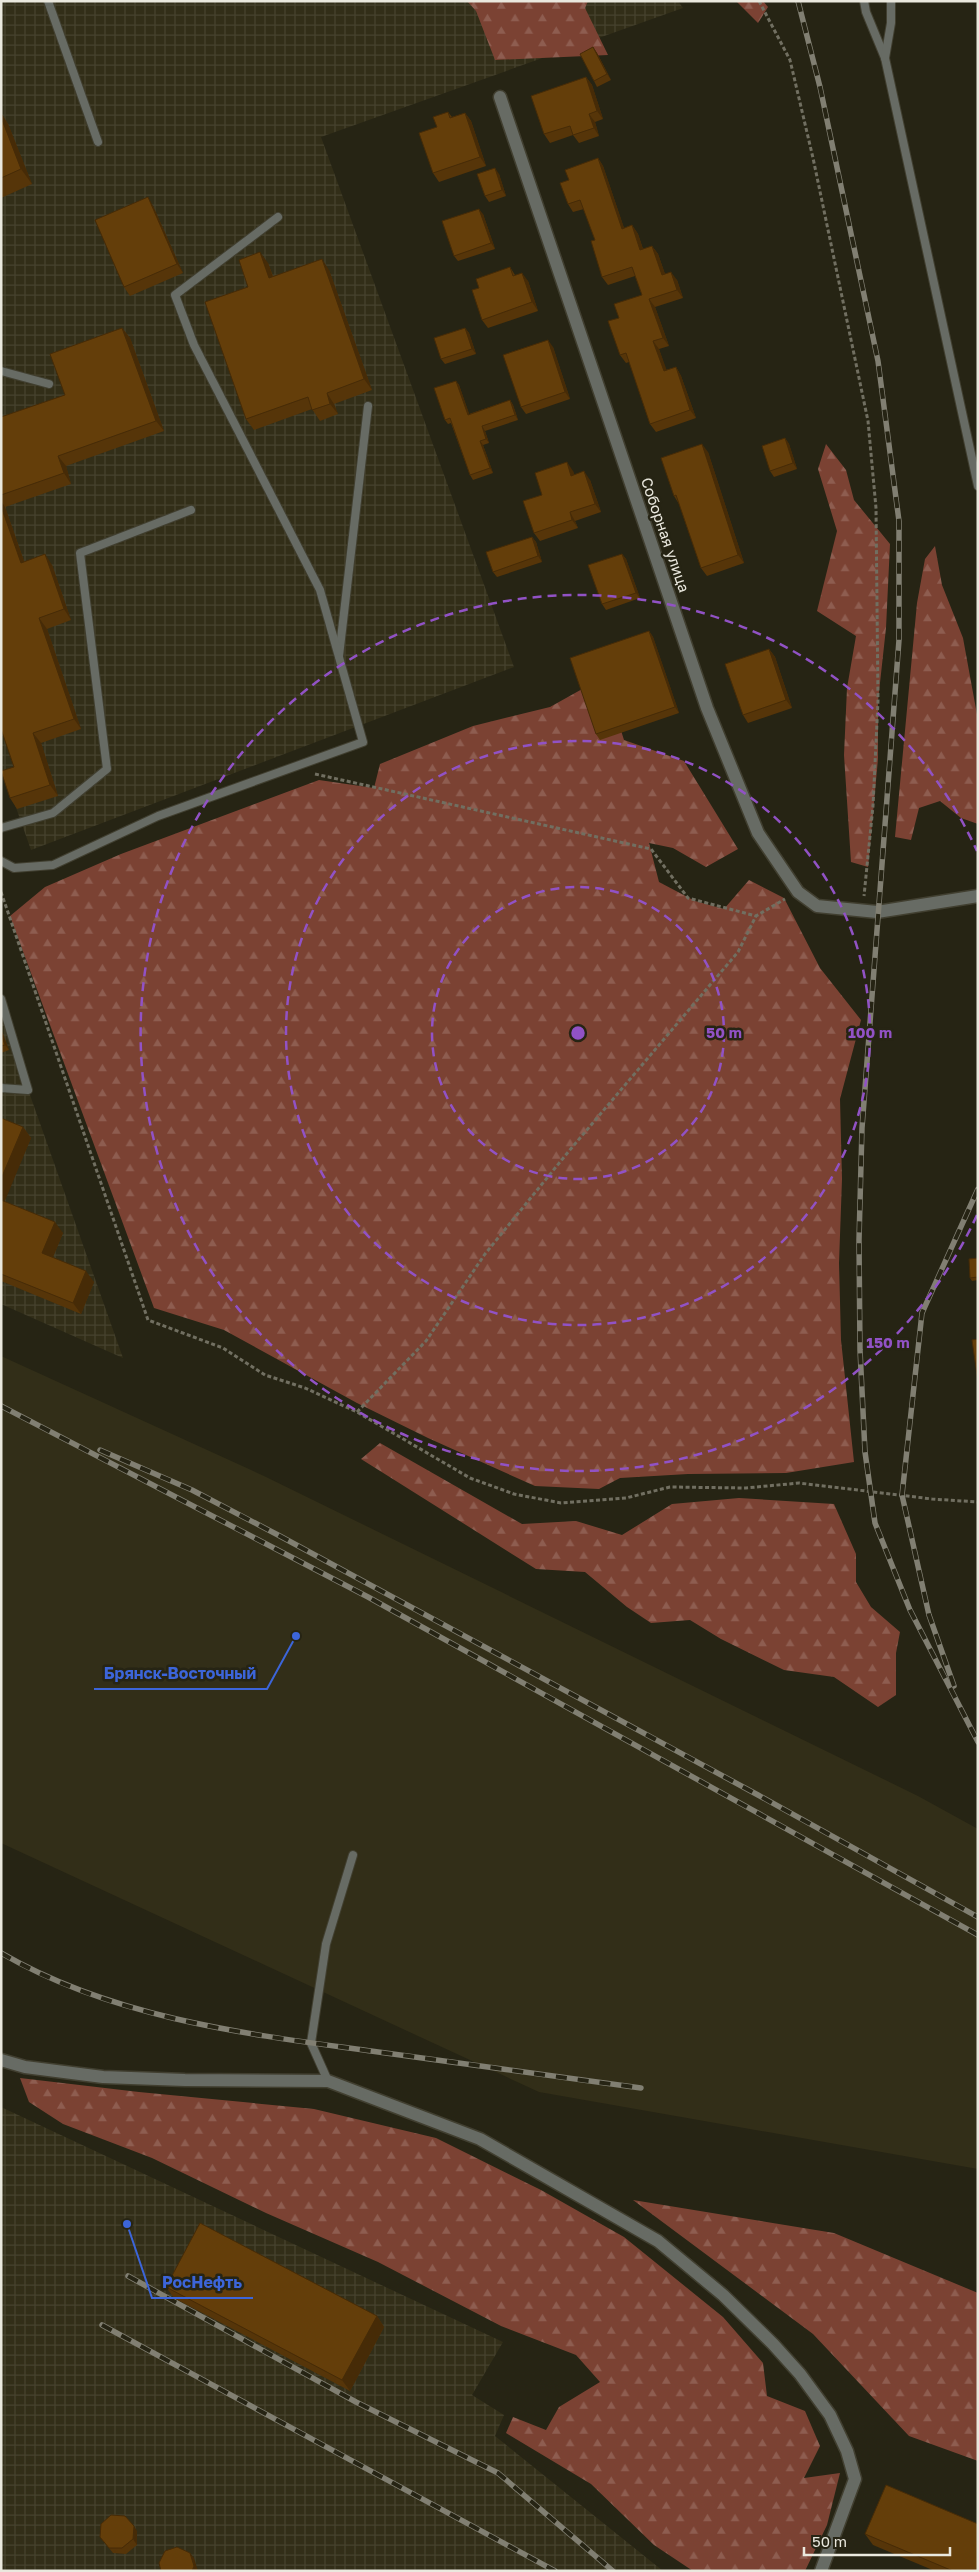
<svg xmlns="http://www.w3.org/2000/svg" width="979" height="2572" font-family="'Golos Text',sans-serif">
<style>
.built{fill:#322e18}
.industrial{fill:url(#industrial-grid)}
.forest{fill:url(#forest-firs)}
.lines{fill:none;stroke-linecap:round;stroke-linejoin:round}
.lane-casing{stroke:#413f30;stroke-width:10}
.street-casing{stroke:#413f30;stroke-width:15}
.path{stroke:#716f61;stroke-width:3;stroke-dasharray:4 2.5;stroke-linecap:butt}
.lane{stroke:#676b64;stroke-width:8}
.street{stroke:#676b64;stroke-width:12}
.rail-casing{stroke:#817f72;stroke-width:5.5}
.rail{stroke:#262414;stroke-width:4;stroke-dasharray:11;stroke-linecap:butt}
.wall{fill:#563509}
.shaded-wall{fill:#462b07}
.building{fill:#643e0a;stroke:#462b07}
.ring{fill:none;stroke:#9152c5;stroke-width:2.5;stroke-dasharray:9 6}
.labels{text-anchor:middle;stroke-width:5;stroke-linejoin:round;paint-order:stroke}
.street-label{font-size:15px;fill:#eae8de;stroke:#262414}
.centre{fill:#9152c5;stroke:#262414;stroke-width:2.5}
.ring-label{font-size:15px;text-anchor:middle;font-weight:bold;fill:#9152c5;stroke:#262414;stroke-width:5;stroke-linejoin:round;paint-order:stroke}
.leader{fill:none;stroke:#3c65d9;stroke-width:2}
.callout-dot{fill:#3c65d9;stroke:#262414;stroke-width:2}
.callout-label{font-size:16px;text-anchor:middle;font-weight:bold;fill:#3c65d9;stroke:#262414;stroke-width:5;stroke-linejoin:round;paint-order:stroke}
</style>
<defs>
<pattern id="industrial-grid" width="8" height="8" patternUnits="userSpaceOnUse" patternTransform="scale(1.25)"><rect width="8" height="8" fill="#322e18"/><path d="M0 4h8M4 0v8" fill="none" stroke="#46422e"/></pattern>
<pattern id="forest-firs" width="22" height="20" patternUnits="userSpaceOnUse" patternTransform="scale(1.25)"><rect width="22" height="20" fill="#7b4233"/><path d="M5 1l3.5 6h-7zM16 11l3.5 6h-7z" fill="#8e5d50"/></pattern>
</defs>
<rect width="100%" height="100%" fill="#262414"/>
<polygon class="built" points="1,1356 264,1476 918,1796 978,1829 978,2169 539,2092 1,1843"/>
<g class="industrial">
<polygon points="1,1 678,1 683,8 321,137 514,667 31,850 1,765"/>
<polygon points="1,1013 123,1358 1,1304"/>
<polygon points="1,2107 503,2342 472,2395 504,2415 495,2436 663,2571 1,2571"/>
</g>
<g class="forest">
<polygon points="467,1 588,1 585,8 608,55 495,60 476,11"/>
<polygon points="736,1 763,1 768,7 758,23"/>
<polygon points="826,444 846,470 854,500 890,544 886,628 878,701 878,759 868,867 851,862 844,755 847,688 856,636 817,611 837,531 818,469"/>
<polygon points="935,546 942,585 963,638 978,720 978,824 961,818 940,801 919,808 911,840 895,837 917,603 925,559"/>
<polygon points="584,688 612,702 624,740 684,761 738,849 706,867 673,848 649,843 659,882 695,901 724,909 749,880 784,898 820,968 861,1020 840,1099 842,1179 839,1263 841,1340 854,1462 786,1473 688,1474 620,1478 599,1489 535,1486 428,1438 357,1403 224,1330 154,1308 10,916 45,887 121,854 319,780 374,788 380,764 473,726 550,707"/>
<polygon points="380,1443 522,1524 576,1521 622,1535 672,1504 739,1498 834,1504 856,1554 856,1582 871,1607 900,1632 896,1653 896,1695 878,1707 834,1677 784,1670 721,1639 690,1620 651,1623 627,1607 585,1572 536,1569 361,1459"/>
<polygon points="20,2078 139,2092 314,2109 436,2138 541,2190 624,2237 723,2317 763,2363 767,2396 805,2411 820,2446 804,2478 840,2473 827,2525 805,2571 693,2571 654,2545 591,2484 506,2433 513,2417 546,2430 559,2407 600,2382 576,2355 501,2326 378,2262 266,2213 152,2158 63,2124 29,2102"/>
<polygon points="633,2200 834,2233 978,2293 978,2461 909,2436 813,2334"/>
</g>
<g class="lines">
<defs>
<g id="lane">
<polyline points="48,1 98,142"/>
<polyline points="864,1 866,12 885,58 978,486"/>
<polyline points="885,58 891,23 891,1"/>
<polyline points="1,371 49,384"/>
<polyline points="339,656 368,406"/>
<polyline points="1,828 53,813 107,769 80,553 191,510"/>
<polyline points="1,861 14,868 53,865 158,816 363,742 320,590 194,345 175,295 278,217"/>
<polyline points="1,999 28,1090 1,1088"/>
<polyline points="328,2081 311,2043 326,1944 353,1855"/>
</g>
<g id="street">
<polyline points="500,97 707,708 758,833 798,892 817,906 877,912 978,896"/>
<polyline points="1,2060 25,2067 103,2077 185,2080 328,2081 480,2139 658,2241 723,2295 773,2344 800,2374 830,2415 847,2451 855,2479 821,2571"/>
</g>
</defs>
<use href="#lane" class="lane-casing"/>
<use href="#street" class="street-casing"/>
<g class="path">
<polyline points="759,1 790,60 813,158 868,421 876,508 878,701 873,806 864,896"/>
<polyline points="315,774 651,849 688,898 756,916"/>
<polyline points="1,892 148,1320 223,1348 265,1375 305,1388 357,1412 470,1478 514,1494 561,1503 626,1498 670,1487 746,1488 799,1483 932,1499 978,1502"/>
<polyline points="357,1412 426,1341 485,1254 569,1151 738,952 756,916 785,899"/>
</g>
<use href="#lane" class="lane"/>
<use href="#street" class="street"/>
<defs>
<g id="rail">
<polyline points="798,1 820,87 878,361 899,521 899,640 862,1128 859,1240 860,1350 865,1452 875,1523 910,1610 978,1742"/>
<polyline points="1,1406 368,1597 978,1935"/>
<polyline points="100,1450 192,1490 278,1535 758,1795 978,1917"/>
<polyline points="954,1686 929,1615 902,1495 922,1313 978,1189"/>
<path d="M1,1953C113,2018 245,2034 371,2051C461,2063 551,2076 641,2088"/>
<polyline points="128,2276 356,2402 498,2473 613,2571"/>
<polyline points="102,2325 555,2571"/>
</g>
</defs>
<use href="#rail" class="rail-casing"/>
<use href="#rail" class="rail"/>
</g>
<g class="wall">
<polygon points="593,47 597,53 611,80 597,87 594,81"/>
<polygon points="586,77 592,85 603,119 595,122 599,136 579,143 573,135 550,143 544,134"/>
<polygon points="448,112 452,117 465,113 471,121 486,166 439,182 433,173 437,127"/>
<polygon points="1,113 8,124 32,184 1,198"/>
<polygon points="598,158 603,166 624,228 632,225 638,234 643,249 652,246 658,254 665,274 677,280 683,298 655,307 669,346 659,349 666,370 676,367 681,376 696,418 656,432 650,424 629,362 626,363 620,355 619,318 642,295 635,276 608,285 602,277 595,240 584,209 573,212 568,204 569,180"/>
<polygon points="499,174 506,196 489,202 485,196"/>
<polygon points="153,206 183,273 130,296 124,287"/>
<polygon points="483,214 495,249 458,261 454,256"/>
<polygon points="268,263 273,276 329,270 372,390 334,404 338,414 320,421 312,409 254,430 246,419 248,287"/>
<polygon points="510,267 515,275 528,281 538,311 488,328 482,320 479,288"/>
<polygon points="122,328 130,338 164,431 66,466 71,484 5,507 24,561 52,565 71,620 47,629 81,729 41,743 58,796 17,809 10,798 14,767 1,729 1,417 65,395"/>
<polygon points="465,328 469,333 476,354 445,364 441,359"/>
<polygon points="553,347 570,399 526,414 521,407"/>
<polygon points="456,381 459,385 469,414 510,400 513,405 518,420 485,431 489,443 483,445 493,473 473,480 470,475 451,423 448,424 445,420"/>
<polygon points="785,438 789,444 797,469 774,477 770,471"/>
<polygon points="708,452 744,563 707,576 701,568 679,504 674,496"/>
<polygon points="573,471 574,475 590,480 601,512 575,521 578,528 540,541 534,533 542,495"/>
<polygon points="532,537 536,542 542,562 497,577 493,572"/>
<polygon points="622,554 626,559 640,598 606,610 602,604"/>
<polygon points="649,631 653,637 679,713 600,740 596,734"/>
<polygon points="769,649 775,657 792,708 748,723 743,715"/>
<polygon points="1,1029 9,1050 1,1053"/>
<polygon points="1,1118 23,1127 31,1138 4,1201 63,1233 53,1257 94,1282 81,1314 1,1281"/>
<polygon points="978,1258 978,1280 972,1281 970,1278"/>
<polygon points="166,2287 377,2316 384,2327 350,2391 174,2298"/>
<polygon points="137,2531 137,2545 126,2554 113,2553 100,2537"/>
<polygon points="865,2534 978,2571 935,2571 873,2545"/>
</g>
<g class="shaded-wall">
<polygon points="593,47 597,53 611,80 607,74"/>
<polygon points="586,77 592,85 603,119 597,111"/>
<polygon points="1,113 8,124 32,184 21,169 1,120"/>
<polygon points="465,113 471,121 486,166 480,157"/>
<polygon points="589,114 595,122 599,136 594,128"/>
<polygon points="598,158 603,166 627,237 622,229"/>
<polygon points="495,168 499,174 506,196 502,190"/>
<polygon points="148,197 153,206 183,273 177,264"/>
<polygon points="479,209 483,214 495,249 491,243"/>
<polygon points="632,225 638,234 646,258 640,250"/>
<polygon points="652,246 658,254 668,283 662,275"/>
<polygon points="260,252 268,263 277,289 269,278"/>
<polygon points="322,259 329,270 372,390 364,379"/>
<polygon points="671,272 677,280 683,298 677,290"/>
<polygon points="522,273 528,281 538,311 532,302"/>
<polygon points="649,299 655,307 669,346 663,338"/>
<polygon points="122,328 130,338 164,431 156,421"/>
<polygon points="465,328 469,333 476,354 472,349"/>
<polygon points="548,340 553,347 570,399 565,392"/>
<polygon points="653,341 659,349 670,379 664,371"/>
<polygon points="676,367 681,376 696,418 690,410"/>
<polygon points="456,381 459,385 471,419 468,415"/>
<polygon points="327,393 334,404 338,414 330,404"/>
<polygon points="510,400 513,405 518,420 515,415"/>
<polygon points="482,426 485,431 489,443 486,439"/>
<polygon points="785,438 789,444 797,469 793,463"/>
<polygon points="480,441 483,445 493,473 490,468"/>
<polygon points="702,444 708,452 744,563 738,555"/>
<polygon points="58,456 66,466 71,484 64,473"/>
<polygon points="567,462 573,471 577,484 571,476"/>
<polygon points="584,471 590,480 601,512 595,504"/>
<polygon points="1,501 5,507 28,573 21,563 1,506"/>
<polygon points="570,512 575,521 578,528 572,520"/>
<polygon points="532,537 536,542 542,562 538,556"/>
<polygon points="45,554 52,565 71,620 64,609"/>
<polygon points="622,554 626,559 640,598 636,593"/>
<polygon points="39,618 47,629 81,729 74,719"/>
<polygon points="649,631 653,637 679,713 675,707"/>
<polygon points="769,649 775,657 792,708 786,700"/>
<polygon points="33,733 41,743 58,796 50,785"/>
<polygon points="1,1029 9,1050 5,1045 1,1034"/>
<polygon points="23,1127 31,1138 2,1208 1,1179"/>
<polygon points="55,1222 63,1233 50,1264 42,1253"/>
<polygon points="86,1271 94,1282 81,1314 73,1303"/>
<polygon points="377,2316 384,2327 350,2391 342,2380"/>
<polygon points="134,2526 137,2531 137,2545 133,2539"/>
<polygon points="190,2553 194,2558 198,2571 192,2571"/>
</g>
<g class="building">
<polygon points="593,47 607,74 594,81 580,54"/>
<polygon points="586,77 597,111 589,114 594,128 573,135 570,126 544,134 531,96"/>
<polygon points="448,112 450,118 465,113 480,157 433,173 419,133 437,127 433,117"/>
<polygon points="1,117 21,169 1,178"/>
<polygon points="598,158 622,229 632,225 640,250 652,246 662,275 671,272 677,290 649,299 663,338 653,341 664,371 676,367 690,410 650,424 626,353 620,355 608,321 619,318 614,304 642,295 632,267 602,277 591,241 595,240 580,200 568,204 560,183 569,180 565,170"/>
<polygon points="495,168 502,190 485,196 477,174"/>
<polygon points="148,197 177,264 124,287 95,220"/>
<polygon points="479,209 491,243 454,256 442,221"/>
<polygon points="260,252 269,278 322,259 364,379 327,393 330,404 312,410 308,397 246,419 205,302 248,287 239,260"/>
<polygon points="510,267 513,276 522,273 532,302 482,320 472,290 479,288 476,279"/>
<polygon points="122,328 156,421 58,456 64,473 1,495 1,417 65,395 50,354"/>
<polygon points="465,328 472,349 441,359 434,338"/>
<polygon points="548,340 565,392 521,407 503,355"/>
<polygon points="456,381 468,415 510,400 515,415 482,426 486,439 480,441 490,468 470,475 450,418 445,420 434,388"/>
<polygon points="785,438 793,463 770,471 762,446"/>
<polygon points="702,444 738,555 701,568 676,495 674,496 661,458"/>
<polygon points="567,462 571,476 584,471 595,504 570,512 572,520 534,533 523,501 542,495 535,473"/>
<polygon points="1,506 21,563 45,554 64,609 39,618 74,719 33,733 50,785 10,798 1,771 14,767 1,729"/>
<polygon points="532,537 538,556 493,572 486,552"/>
<polygon points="622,554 636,593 602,604 588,565"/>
<polygon points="649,631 675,707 596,734 570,658"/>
<polygon points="769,649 786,700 743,715 725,664"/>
<polygon points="1,1034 5,1045 1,1046"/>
<polygon points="1,1118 23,1127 1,1179"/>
<polygon points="1,1200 55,1222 42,1253 86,1271 73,1303 1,1274"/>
<polygon points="978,1258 978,1277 970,1278 969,1259"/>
<polygon points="978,1339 978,1382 972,1340"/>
<polygon points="200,2223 377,2316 342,2380 166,2287"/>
<polygon points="886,2485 978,2524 978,2571 953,2571 865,2534"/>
<polygon points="111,2515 125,2516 134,2526 133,2539 122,2548 109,2548 100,2537 101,2524"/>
<polygon points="177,2547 190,2553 194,2566 192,2571 161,2571 159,2563 165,2551"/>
</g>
<g class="ring">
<circle cx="578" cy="1033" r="146"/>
<circle cx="578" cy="1033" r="292"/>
<path d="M977 1215A438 438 0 1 1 977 851"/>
</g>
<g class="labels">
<g class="street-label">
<text transform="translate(665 535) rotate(71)" y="5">Соборная улица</text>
</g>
</g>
<circle cx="578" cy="1033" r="8" class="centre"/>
<g class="ring-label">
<text x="724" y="1038">50 m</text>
<text x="870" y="1038">100 m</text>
<text x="888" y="1348">150 m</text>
</g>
<path class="leader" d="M296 1636L267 1689H94M127 2224L152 2298H253"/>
<g class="callout-dot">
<circle cx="296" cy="1636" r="5"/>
<circle cx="127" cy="2224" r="5"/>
</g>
<g class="callout-label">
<text x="180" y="1679">Брянск-Восточный</text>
<text x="202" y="2288">РосНефть</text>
</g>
<rect width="979" height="2572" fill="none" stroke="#eae8de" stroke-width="5"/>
<path d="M804 2547v8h146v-8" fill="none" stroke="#eae8de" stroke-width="2.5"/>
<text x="812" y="2547" font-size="15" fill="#eae8de" stroke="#262414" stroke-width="4" paint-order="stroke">50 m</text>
</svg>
